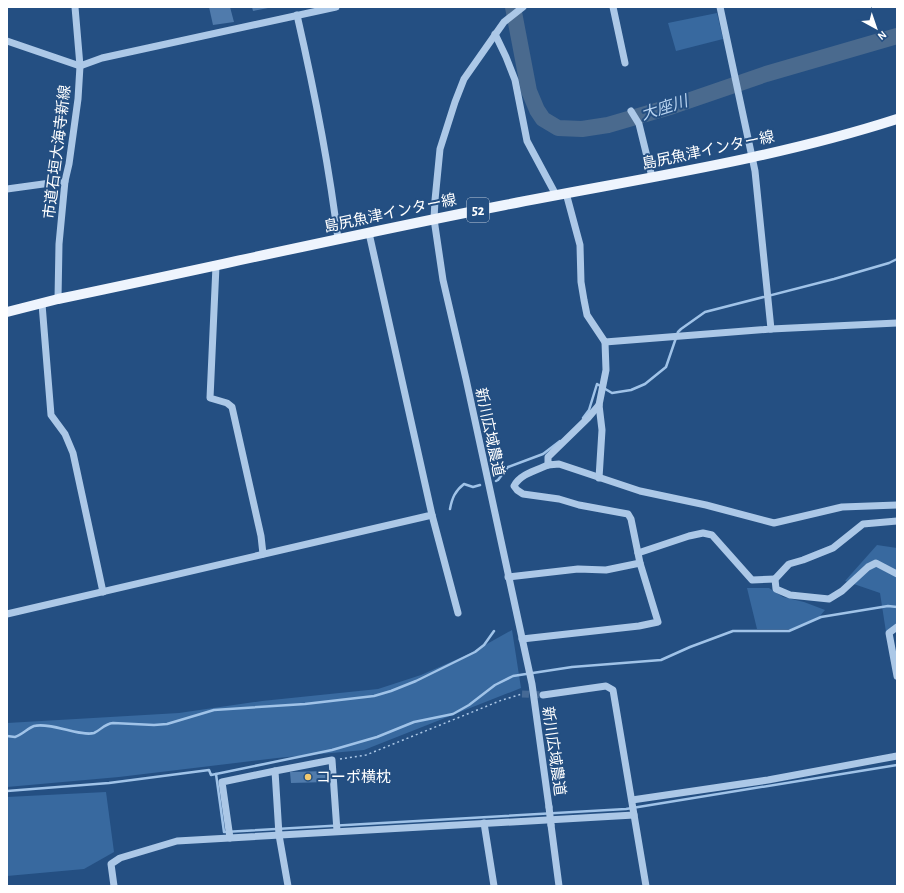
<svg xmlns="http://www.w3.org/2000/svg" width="904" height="893" font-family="'Alegreya Sans','Noto Sans JP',sans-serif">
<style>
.green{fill:#38699f}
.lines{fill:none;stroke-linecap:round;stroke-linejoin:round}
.stream{stroke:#a0c3e8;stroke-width:2.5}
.river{stroke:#4a6a8e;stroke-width:16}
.building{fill:#507bac}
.minor-tunnel{stroke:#456995;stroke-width:7;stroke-dasharray:7 3.5;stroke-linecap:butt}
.path{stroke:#acc8e7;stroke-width:1.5;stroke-dasharray:2 3;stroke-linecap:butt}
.minor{stroke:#acc8e7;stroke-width:7}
.major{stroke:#eef4fd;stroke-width:10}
.minor-bridge{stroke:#acc8e7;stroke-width:7}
.poi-dot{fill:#f1c96f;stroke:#244f82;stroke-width:1.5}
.labels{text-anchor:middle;stroke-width:4;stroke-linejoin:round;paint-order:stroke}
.shield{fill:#244f82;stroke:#bdcada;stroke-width:1}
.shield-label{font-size:14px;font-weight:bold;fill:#fff}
.street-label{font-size:15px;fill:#fff;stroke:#244f82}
.poi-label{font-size:15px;fill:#fff;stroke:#244f82;text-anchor:start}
.water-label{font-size:16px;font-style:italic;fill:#b7d2ef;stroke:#244f82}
</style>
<rect width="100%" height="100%" fill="#244f82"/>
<g class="green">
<polygon points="717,13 723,39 676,51 668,23"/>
<polygon points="877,545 897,548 897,629 886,632 880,593 845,581"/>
<polygon points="747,588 769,588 783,597 804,602 825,610 819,617 791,629 757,629"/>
<polygon points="512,630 521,688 364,750 277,758 119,777 7,787 7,723 179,713 262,701 378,689 421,675 469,654"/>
<polygon points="106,792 114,852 84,869 7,876 7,797"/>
</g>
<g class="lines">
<g class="stream">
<polyline points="583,418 589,410 597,384 612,393 631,390 645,384 666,367 678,332 681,329 705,312 834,279 889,263 897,259"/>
<polyline points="496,481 498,480 508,467 543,454 560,441"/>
<path d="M450,509C452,498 455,491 464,484L473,487L480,485"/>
<path d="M7,736L15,737C22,735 28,728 34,726C51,722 81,737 94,733C101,730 104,724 113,723L154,725L167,724L214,710L305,704L374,696L391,691L416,681L475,652L484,645L494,631"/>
<polyline points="216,774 224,832 626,809 897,765"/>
<polyline points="7,791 109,783 209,770 211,775 216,774 332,750 377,737 414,722 453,714 469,705 495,685 513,676 572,667 661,660 690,647 733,631 789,631 821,617 888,606 897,607"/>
</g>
<polyline class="river" points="513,7 529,91 537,110 543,119 558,128 582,129 608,125 673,106 766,74 897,36"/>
</g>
<g class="building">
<polygon points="209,7 230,7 234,22 213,25"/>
<polygon points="252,7 268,7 268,8 253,11"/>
<polygon points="326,771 327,782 291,783 290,772"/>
</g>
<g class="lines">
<polyline class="minor-tunnel" points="522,694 543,695"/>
<polyline class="path" points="340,759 366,755 502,700 522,694"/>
<g class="minor">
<polyline points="523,7 504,22 464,79 455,102 440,149 435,200 434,219 443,280 466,379 532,684 549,807"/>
<polyline points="613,7 625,63"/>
<path d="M297,15C314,89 329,164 338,239"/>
<polyline points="495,34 506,57 515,80 527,141 556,195"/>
<polyline points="7,41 80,66 102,58 336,7"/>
<polyline points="631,111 639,124 652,177"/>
<polyline points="7,189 65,181"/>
<polyline points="566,193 580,245 581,282 584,300 587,315 605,342 771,329 755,171 720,7"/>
<polyline points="216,266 210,398 227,403 232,407 261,536 263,554"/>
<polyline points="58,299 59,244 65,181 69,164 78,99 80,66 75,7"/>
<polyline points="42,304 51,415 65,434 73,453 103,592"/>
<polyline points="771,329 897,323"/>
<polyline points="599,405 588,418 548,457 548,465 559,464 640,491 706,505 774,523 842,507 897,505"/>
<path d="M548,465C537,470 520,474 514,486L517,490L523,494L559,499L579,505L628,514L631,519L640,563"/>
<polyline points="599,478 602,430 599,405 606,370 605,342"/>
<polyline points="432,515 458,613"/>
<polyline points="897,521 863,524 833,548 803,560 789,564 775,579 776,589 790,595 829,599 842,591 868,567 876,563 897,574"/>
<polyline points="638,553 689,536 703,533 712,535 752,580 775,579"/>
<polyline points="508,577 578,569 606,570 640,563 658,622 639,626 522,639"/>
<polyline points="7,614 432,515 369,233"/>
<polyline points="897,627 889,633 897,676"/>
<polyline points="543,695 606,686 613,690 646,886"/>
<polyline points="632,800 768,780 897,756"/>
<polyline points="484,823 494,886"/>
<polyline points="551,825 559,886"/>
<polyline points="230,838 222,782 275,771"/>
<polyline points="114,886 111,864 120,858 177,841 634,815"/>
<polyline points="288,886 279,835 275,771 332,760 337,831"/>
</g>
<path class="major" d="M7,312L58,299C207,268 356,234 505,205C636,179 770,160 897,119"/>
<polyline class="minor-bridge" points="549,807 551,825"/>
</g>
<circle class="poi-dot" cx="308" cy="777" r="4"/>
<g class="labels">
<rect class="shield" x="467" y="198" width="22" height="24" rx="3"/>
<g class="shield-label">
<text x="478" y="215">52</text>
</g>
<g class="street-label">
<text transform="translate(708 150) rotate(-12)" y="5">島尻魚津インター線</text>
<text transform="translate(57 152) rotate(-83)" y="5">市道石垣大海寺新線</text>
<text transform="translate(390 213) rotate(-12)" y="5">島尻魚津インター線</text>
<text transform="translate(490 432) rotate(78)" y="5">新川広域農道</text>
<text transform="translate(554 751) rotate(82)" y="5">新川広域農道</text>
</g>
<g class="poi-label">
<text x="316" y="782">コーポ横枕</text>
</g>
<g class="water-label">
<text transform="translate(664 107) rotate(-18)" y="6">大座川</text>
</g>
</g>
<rect width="904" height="893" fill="none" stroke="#ffffff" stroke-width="16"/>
<g transform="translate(876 28) rotate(140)" stroke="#244f82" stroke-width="3" paint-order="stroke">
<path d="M0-3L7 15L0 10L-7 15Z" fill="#ffffff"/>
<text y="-6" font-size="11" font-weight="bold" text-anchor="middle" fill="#ffffff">N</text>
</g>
</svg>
